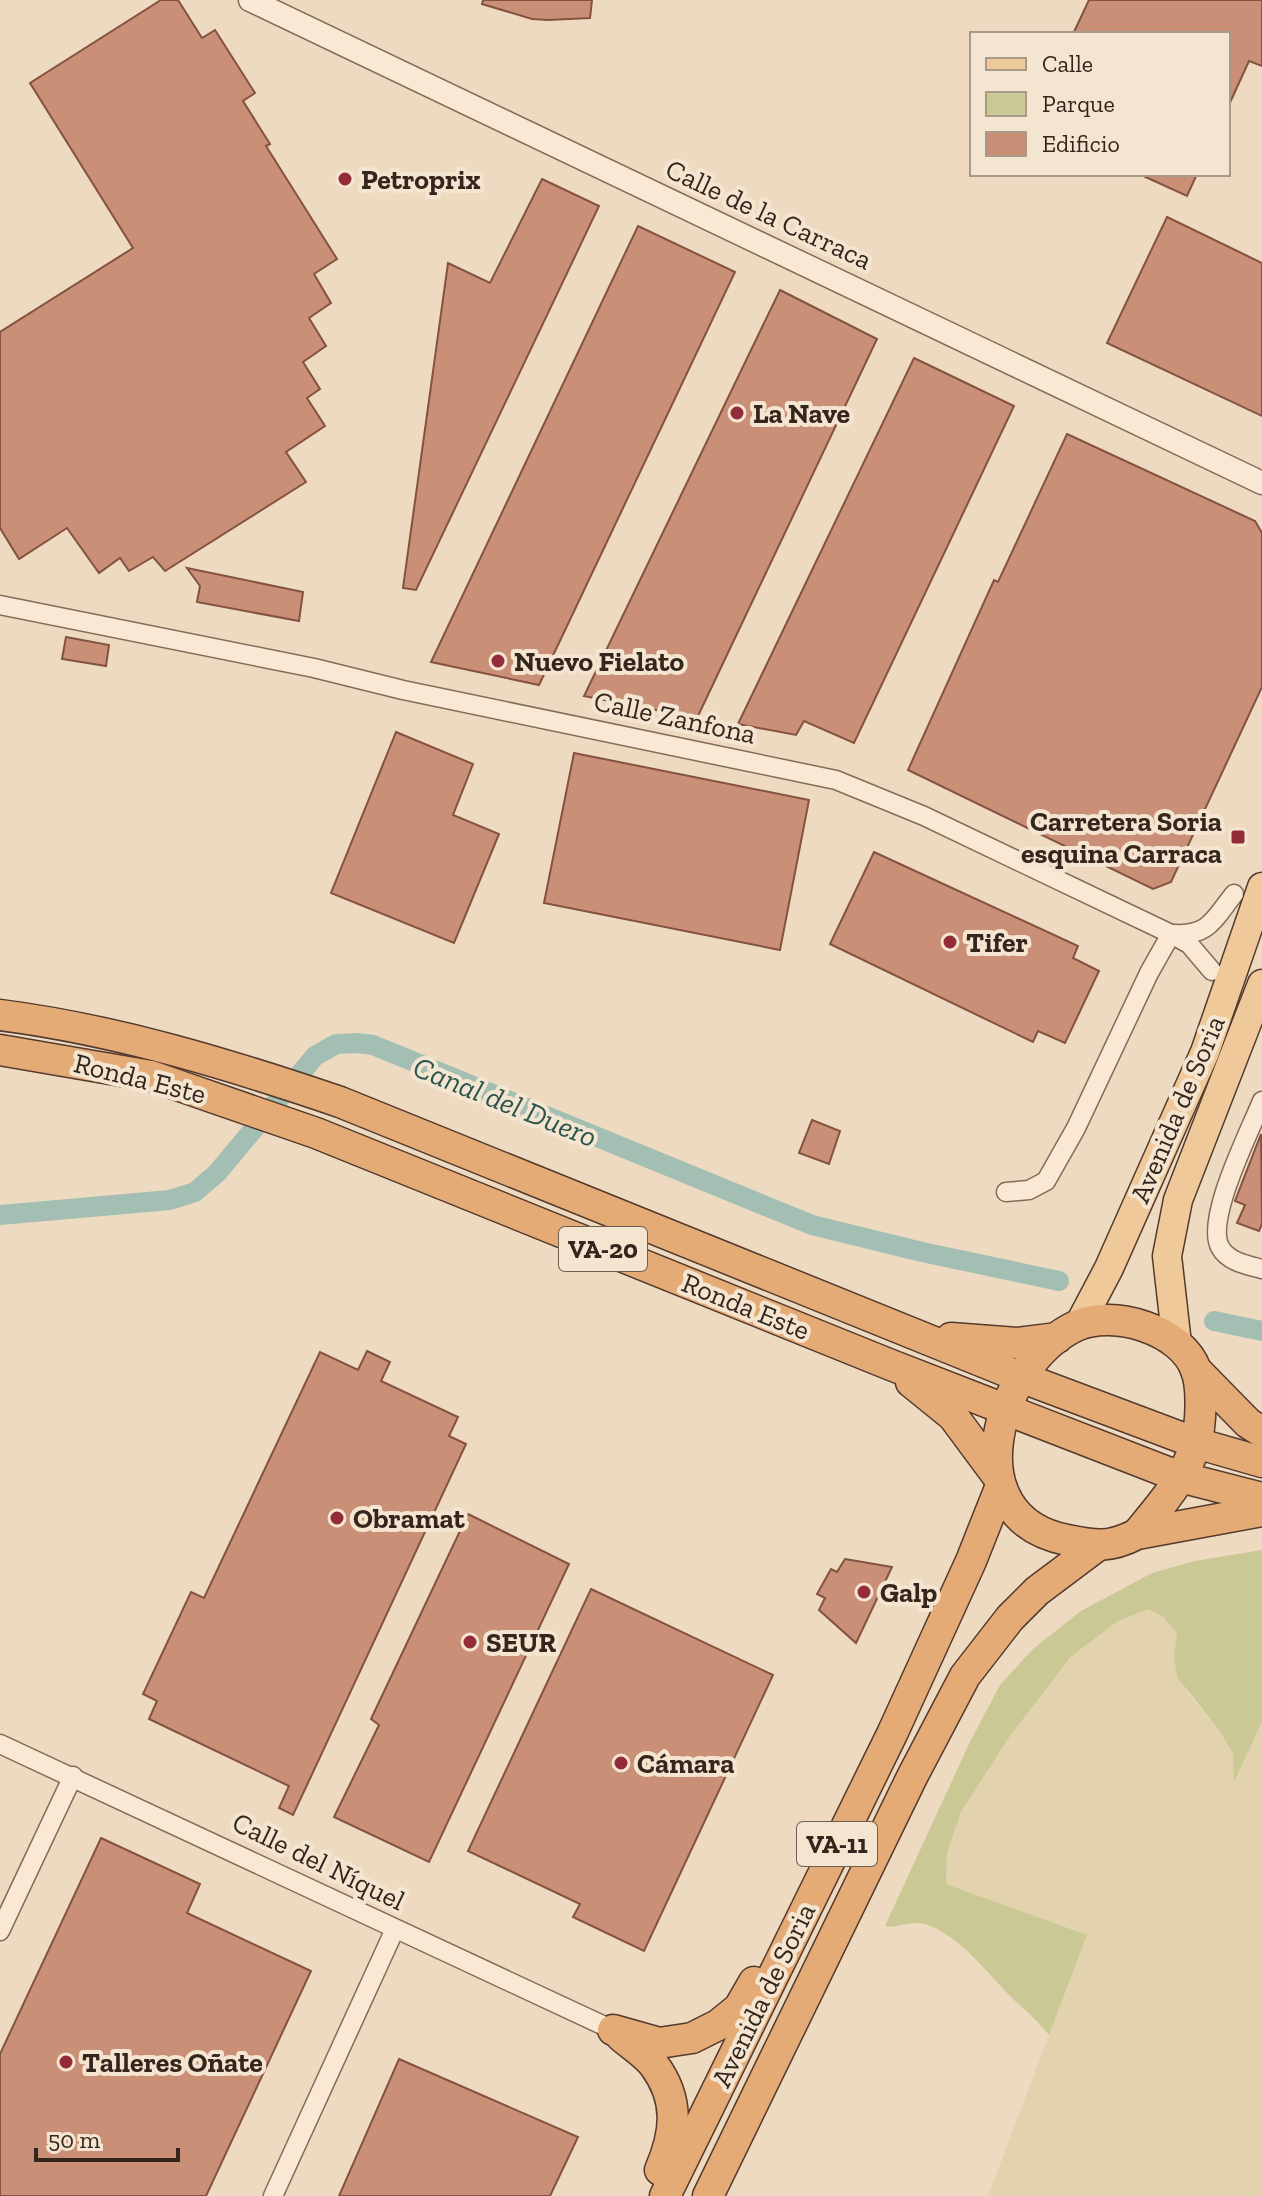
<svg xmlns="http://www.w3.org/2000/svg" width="1262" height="2196" font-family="'Zilla Slab',serif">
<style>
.farmland{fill:#e2d3ae}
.green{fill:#cac995}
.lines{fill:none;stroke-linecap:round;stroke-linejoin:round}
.canal{stroke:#a3bfb3;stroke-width:20}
.building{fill:#ca8f77;stroke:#845240;stroke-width:2}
.minor-casing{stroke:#856b59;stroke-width:21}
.tertiary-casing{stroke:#856b59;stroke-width:25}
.primary-casing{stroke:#533a2d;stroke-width:31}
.trunk-casing{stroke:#533a2d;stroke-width:33}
.minor{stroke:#f8e8d4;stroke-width:18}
.tertiary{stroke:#f8e8d4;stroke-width:22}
.primary{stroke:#efc999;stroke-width:28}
.trunk{stroke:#e5ab76;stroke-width:30}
.poi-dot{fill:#932b39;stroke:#f4e5d0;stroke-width:3}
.labels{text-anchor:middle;stroke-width:8;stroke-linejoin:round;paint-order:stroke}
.shield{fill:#f4e5d0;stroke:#6e5f53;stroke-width:2}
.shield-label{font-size:26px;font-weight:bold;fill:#35261d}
.poi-label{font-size:28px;font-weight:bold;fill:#35261d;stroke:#f4e5d0;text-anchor:start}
.street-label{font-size:28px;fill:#35261d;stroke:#f4e5d0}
.water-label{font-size:30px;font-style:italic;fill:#2d554d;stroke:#f4e5d0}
</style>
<rect width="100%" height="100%" fill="#eddac1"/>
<polygon class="farmland" points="1149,1609 1163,1617 1178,1633 1174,1656 1188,1694 1219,1730 1233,1754 1235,1780 1262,1722 1262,2196 988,2196 1087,1935 946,1884 947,1853 961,1812 1010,1736 1071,1658 1118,1621"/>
<path class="green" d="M1262,1550V1722L1234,1782L1233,1754L1219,1730L1177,1677L1174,1656L1177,1633L1163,1617L1149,1609L1118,1621L1071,1657L1010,1736L961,1812L947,1853L946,1884L1087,1935L1049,2035C1038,2021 1026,2011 1013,1999C989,1975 961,1937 928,1925C910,1919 900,1929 885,1926L970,1742L1000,1685L1033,1649L1081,1611L1152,1573L1195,1561Z"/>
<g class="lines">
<g class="canal">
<polyline points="0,1215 170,1200 195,1192 217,1173 315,1056 336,1044 356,1043 373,1045 812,1225 922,1252 1059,1281"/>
<polyline points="1214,1321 1262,1331"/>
</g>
</g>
<g class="building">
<polygon points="161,0 178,0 202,38 215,30 255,93 243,101 270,144 266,146 337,259 314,274 331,303 309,318 326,346 303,362 320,389 307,398 325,426 286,452 306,482 165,571 153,557 129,571 120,558 99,573 67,528 19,559 0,528 0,332 133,248 30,83"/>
<polygon points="483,0 592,0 590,18 548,20 532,19 482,4"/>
<polygon points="1089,0 1262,0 1262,66 1249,61 1228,107 1228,34 1073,34"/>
<polygon points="1139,174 1197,174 1187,196"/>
<polygon points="542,179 599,206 416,590 403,588 448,263 490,283"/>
<polygon points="1167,217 1262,263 1262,416 1107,343"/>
<polygon points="638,226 735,272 539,685 431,662"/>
<polygon points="780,290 877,339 697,718 584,696"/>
<polygon points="914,358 1014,406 854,743 804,721 796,735 738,724"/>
<polygon points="1067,434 1255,521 1262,533 1262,687 1171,882 1153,889 908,770 994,580 998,582"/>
<polygon points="187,568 303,592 299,621 197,602 200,586"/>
<polygon points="66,637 109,645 106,666 62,659"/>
<polygon points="396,732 473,764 453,815 499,834 454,943 331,893"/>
<polygon points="574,753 809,800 780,950 544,903"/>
<polygon points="874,852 1078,946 1073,958 1099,971 1065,1043 1038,1031 1033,1042 830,944"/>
<polygon points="812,1120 840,1131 829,1164 799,1153"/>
<polygon points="1261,1134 1262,1224 1259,1231 1237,1223 1245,1205 1235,1201"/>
<polygon points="367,1351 390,1362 381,1381 458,1417 449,1436 466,1444 293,1815 279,1808 289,1786 149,1719 157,1701 143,1694 191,1592 204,1598 320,1352 358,1370"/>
<polygon points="468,1514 569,1564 429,1862 334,1817 379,1725 371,1719"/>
<polygon points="845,1559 892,1567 856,1643 819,1610 825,1598 817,1594 831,1569 837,1572"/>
<polygon points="591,1589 773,1675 644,1951 573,1917 580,1904 468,1851"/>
<polygon points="101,1838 200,1884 187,1913 311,1971 206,2196 0,2196 0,2054"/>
<polygon points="399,2059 578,2137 550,2196 339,2196"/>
</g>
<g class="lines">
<defs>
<g id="minor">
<polyline points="0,605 314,668 403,690 836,780 924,816 1171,934 1189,944 1212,971"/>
<path d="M1175,934C1209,936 1214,919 1234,894"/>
<path d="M1262,1101C1250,1131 1205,1219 1220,1247C1228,1262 1247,1265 1262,1269"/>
<polyline points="1006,1192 1029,1190 1046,1181 1076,1128 1149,973 1171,934"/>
<polyline points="0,1744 613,2030"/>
<polyline points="0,1931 73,1776"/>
<polyline points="273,2196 395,1929"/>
</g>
<polyline id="tertiary" points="250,0 1262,483"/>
<g id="primary">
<polyline points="1079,1325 1109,1268 1205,1052 1262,887"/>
<polyline points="1177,1344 1167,1256 1178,1200 1262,984"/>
</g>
<g id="trunk">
<path d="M0,1015C117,1030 228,1064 340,1102L1023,1378L1196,1443L1262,1462"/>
<polyline points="0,1050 151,1076 316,1133 891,1365 1180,1477 1262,1498"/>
<polyline points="951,1338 1017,1343 1057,1338"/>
<polyline points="1196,1370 1248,1423 1262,1432"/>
<polyline points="911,1382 953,1416 996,1474"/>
<path d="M1137,1534C1159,1507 1186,1477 1196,1443C1201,1425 1203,1388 1196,1370C1182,1330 1114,1309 1076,1326C997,1363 951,1517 1067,1540C1096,1546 1110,1548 1137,1534L1262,1511"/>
<polyline points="613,2030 659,2043 692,2038 718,2025 739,2008 754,1982"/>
<path d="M621,2036C631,2045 646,2054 654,2065C680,2100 676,2133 660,2170"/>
<polyline points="665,2196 892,1734 971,1561 1000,1488"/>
<polyline points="708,2196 912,1777 965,1676 1010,1618 1037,1591 1097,1546"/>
</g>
</defs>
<use href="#minor" class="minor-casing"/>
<use href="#tertiary" class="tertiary-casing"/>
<use href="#primary" class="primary-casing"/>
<use href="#trunk" class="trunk-casing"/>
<use href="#minor" class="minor"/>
<use href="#tertiary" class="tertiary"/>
<use href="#primary" class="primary"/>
<use href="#trunk" class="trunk"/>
</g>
<g class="poi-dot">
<circle cx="345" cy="179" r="8"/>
<circle cx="737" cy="413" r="8"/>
<circle cx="498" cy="661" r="8"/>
<rect x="1230" y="829" width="16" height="16" rx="4"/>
<circle cx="950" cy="942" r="8"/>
<circle cx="337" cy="1518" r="8"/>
<circle cx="864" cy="1592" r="8"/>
<circle cx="470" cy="1642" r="8"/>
<circle cx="621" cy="1763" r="8"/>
<circle cx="66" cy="2062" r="8"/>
</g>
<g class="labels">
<g class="shield">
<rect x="559" y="1227" width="88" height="44" rx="6"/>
<rect x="797" y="1822" width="80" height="44" rx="6"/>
</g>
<g class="shield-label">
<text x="603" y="1258">VA-20</text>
<text x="837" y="1853">VA-11</text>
</g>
<g class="poi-label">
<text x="361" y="189">Petroprix</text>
<text x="753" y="423">La Nave</text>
<text x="514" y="671">Nuevo Fielato</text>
<text x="1222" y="831" text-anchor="end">Carretera Soria<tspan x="1222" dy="32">esquina Carraca</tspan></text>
<text x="966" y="952">Tifer</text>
<text x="353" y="1528">Obramat</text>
<text x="880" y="1602">Galp</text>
<text x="486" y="1652">SEUR</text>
<text x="637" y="1773">Cámara</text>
<text x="82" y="2072">Talleres Oñate</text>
</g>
<g class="street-label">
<text transform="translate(769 214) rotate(25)" y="10">Calle de la Carraca</text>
<text transform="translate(675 717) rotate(12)" y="10">Calle Zanfona</text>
<text transform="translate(140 1078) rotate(14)" y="10">Ronda Este</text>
<text transform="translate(1177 1109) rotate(-67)" y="10">Avenida de Soria</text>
<text transform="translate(746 1306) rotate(22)" y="10">Ronda Este</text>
<text transform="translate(319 1861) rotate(26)" y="10">Calle del Níquel</text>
<text transform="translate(763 1995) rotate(-64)" y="10">Avenida de Soria</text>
</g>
<g class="water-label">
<text transform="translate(505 1102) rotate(22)" y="10">Canal del Duero</text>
</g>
</g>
<rect x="970" y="32" width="260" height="144" fill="#f4e5d0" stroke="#a89988" stroke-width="2"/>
<rect x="986" y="58" width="40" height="12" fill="#efc999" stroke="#a89988" stroke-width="2"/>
<text x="1042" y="72" font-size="24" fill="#35261d">Calle</text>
<rect x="986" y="92" width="40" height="24" fill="#cac995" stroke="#a89988" stroke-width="2"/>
<text x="1042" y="112" font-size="24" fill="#35261d">Parque</text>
<rect x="986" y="132" width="40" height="24" fill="#ca8f77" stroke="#a89988" stroke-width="2"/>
<text x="1042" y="152" font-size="24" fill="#35261d">Edificio</text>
<path d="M36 2148v12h142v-12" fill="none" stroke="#35261d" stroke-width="4"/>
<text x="48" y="2148" font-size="24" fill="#35261d" stroke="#f4e5d0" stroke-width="6" paint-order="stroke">50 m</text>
</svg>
